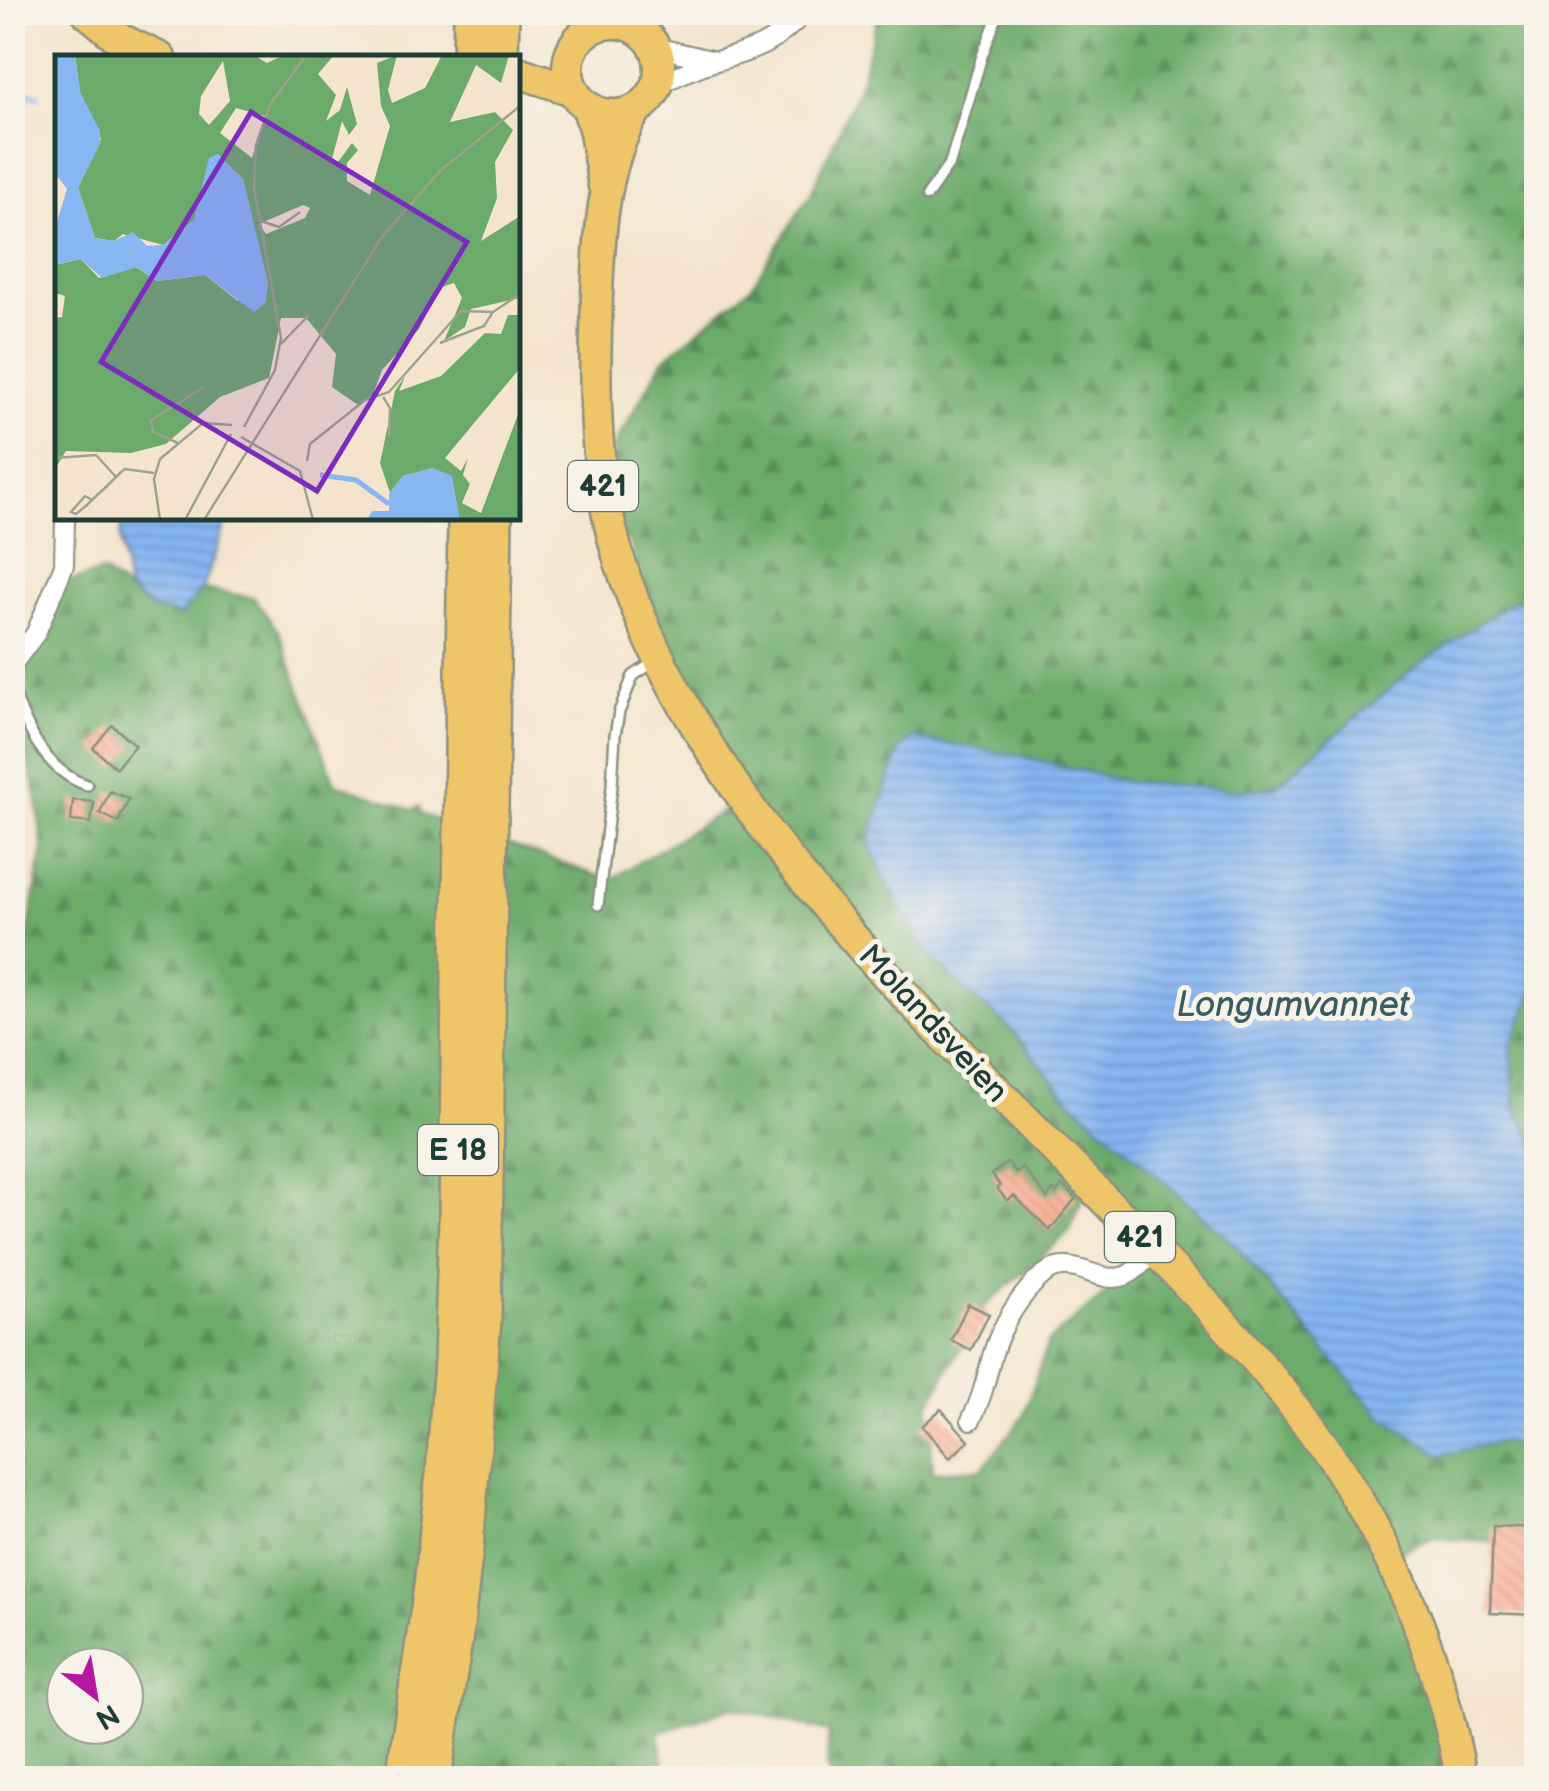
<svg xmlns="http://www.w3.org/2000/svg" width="1549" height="1791" font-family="'Balsamiq Sans',sans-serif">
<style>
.forest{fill:url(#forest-firs);stroke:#467450;stroke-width:2.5;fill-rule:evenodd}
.water{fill:url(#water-rules);stroke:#537a93;stroke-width:2.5}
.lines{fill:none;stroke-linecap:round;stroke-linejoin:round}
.stream{stroke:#87b6f2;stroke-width:6}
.building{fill:url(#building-back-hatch)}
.lane-casing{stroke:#8a9080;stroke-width:14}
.street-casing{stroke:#8a9080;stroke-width:22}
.primary-casing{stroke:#8a9080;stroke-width:35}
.highway-casing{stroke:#8a9080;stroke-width:40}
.lane{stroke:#fff;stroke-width:9}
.street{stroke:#fff;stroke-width:18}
.primary{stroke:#eec569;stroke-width:30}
.highway{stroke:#eec569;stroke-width:35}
.labels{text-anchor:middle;stroke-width:10;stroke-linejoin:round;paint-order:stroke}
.shield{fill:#f7f3e8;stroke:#60746a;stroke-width:2.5}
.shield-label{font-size:30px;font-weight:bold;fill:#1f3d34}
.street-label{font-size:32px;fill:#1f3d34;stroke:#f7f3e8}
.water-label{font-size:35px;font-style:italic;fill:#395b64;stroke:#f7f3e8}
.inset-river{fill:none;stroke:#87b6f2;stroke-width:5}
.inset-road{fill:none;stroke:#9fa190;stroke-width:2.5}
.view{fill:#7b2cbf;fill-opacity:0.15;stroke:#7b2cbf;stroke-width:5}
.inset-edge{fill:none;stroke:#1f3d34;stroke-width:5}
</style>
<defs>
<pattern id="forest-firs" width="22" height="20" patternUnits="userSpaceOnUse" patternTransform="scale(2.5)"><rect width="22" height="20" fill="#6caa6b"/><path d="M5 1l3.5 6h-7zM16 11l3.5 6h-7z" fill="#588c59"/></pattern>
<pattern id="water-rules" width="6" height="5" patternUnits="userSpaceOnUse" patternTransform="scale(2.5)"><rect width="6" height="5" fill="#87b6f2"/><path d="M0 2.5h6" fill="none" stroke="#6e95c5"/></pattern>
<pattern id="building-back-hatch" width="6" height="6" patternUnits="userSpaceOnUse" patternTransform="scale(2.5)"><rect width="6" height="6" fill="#fca68b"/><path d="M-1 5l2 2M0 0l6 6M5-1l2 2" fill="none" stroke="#cb8872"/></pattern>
</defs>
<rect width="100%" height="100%" fill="#f7f3e8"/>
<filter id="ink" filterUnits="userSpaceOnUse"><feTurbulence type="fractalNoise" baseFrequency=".01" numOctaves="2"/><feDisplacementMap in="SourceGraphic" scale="20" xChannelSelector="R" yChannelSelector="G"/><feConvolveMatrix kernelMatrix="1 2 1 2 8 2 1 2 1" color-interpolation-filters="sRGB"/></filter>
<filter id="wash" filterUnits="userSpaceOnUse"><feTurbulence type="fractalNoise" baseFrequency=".0048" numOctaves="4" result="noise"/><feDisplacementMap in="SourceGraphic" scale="40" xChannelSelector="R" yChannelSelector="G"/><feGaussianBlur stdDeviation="2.25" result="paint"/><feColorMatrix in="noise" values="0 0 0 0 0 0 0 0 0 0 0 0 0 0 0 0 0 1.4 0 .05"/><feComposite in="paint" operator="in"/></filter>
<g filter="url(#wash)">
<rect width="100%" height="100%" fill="#f4e4cd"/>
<g class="forest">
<path d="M879,13H1536V599L1513,601L1418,665L1274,786L1240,790L1127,782L1017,755L869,841L885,878L925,951L967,992L1007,1025L1067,1096L1233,1243L1304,1328L1441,1455L1503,1441L1536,1448V1546L1432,1538L1394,1554L1458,1778H950L938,1768L933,1778H831L827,1767L829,1732L733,1707L659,1732L666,1778H13L12,1022L43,849L36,793L13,702L12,677L54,585L103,572L152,609L180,615L203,589L254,598L278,631L335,783L412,810L419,807L420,814L610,880L742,799L670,657L630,543L615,528L613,447L664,359L751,287L811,193L858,88ZM1085,1193L1153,1229L1135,1269L1048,1342L1023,1417L982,1469L933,1472L929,1404L984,1307L1069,1232ZM65,1666H125V1726H65Z"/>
<polygon points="1536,986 1536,1145 1516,1109 1511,1045"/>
</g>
<g class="water">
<polygon points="122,518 227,518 203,589 180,615 152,609 128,590 120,538"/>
<polygon points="1536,599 1536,986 1511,1045 1516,1109 1536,1145 1536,1448 1503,1441 1441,1455 1380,1415 1233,1243 1067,1096 1007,1025 967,992 925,951 885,878 869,841 900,749 913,738 1017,755 1127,782 1240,790 1274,787 1418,665 1513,601"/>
</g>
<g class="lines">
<polyline class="stream" points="12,87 38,96"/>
</g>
<g id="blocks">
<g class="building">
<polygon points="112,725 135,745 116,768 93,748"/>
<polygon points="110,791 129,799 118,822 100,813"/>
<polygon points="73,800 94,802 91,823 71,821"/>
<polygon points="1008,1162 1016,1173 1023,1168 1047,1198 1053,1190 1056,1193 1062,1185 1076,1198 1050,1230 1014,1196 1007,1201 997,1188 1000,1186 992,1174"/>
<polygon points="968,1304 989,1314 971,1350 951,1340"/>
<polygon points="941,1409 969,1441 950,1458 922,1426"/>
<polygon points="1493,1526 1536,1528 1536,1615 1490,1613"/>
</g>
</g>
</g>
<g filter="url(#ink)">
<use href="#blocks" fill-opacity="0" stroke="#8a9080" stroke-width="2.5"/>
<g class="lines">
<defs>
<g id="lane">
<polyline points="927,196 950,163 982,56 999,12"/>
<path d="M12,687C26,726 44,771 87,785"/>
<polyline points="598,905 612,786 615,735 619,712 633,676 657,660"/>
</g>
<g id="street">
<polyline points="655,47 715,61"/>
<path d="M657,85C675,77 697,66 716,61C754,51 777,43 804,12"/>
<polyline points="12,665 36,633 64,565 65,518"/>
<path d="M971,1420C983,1396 986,1378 993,1353C1001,1326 1021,1293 1043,1275C1073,1252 1096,1286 1125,1276C1137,1271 1146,1259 1154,1251"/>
</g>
<g id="primary">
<polyline points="87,12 118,38 160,58"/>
<circle cx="614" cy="69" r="46"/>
<polyline points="518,72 572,90"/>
<polyline points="588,108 595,132 604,186"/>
<path d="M636,110C598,170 598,260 596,330C594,401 596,475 615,545C643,644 696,732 755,815C853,951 975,1068 1092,1187C1173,1269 1256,1350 1322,1444C1391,1542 1441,1660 1461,1778"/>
</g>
<g id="highway">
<polyline points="471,58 472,12"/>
<polyline points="500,58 501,12"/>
<polyline points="404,1778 432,1587 444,1474 452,1361 457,1219 466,518"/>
<polyline points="433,1778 455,1634 465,1548 483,1319 494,518"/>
</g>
</defs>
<use href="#lane" class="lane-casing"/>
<use href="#street" class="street-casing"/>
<use href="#primary" class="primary-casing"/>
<use href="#highway" class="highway-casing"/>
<use href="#lane" class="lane"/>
<use href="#street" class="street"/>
<use href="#primary" class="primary"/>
<use href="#highway" class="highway"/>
</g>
</g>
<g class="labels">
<g class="shield">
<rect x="568" y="461" width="70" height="50" rx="8"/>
<rect x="418" y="1125" width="80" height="50" rx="8"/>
<rect x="1105" y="1212" width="70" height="50" rx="8"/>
</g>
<g class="shield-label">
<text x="603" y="496">421</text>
<text x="458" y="1160">E 18</text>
<text x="1140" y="1247">421</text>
</g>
<g class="street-label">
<text transform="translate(934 1023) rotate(47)" y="11">Molandsveien</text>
</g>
<g class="water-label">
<text x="1293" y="1016">Longumvannet</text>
</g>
</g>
<g transform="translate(55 55)">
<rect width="465" height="465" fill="#f4e4cd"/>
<path d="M20,0H198L212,8L229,0H279L263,19L281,40L271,66L285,55L292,32L302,69L294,80L287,66L277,104L280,111L297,88L303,95L292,108V126L315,140L335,71L326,51L322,8L342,0L333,35L337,48L370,33L387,0H454L446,28L421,10L395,67L440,57L458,75L440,107L442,143L426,186L465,161V243L416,254L410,272L389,286L407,243L399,228L384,233L364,274L327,315L318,340L303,350L277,332L281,299L251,263H226L214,323L165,342L111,389L76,398L11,396L0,414V263L7,262L10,241L0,238V210L26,204L44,223L81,212L102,226L150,220L183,246L207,209L188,124L162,99L139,165L108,190L68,179L59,186L40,183L23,133L46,84L25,37ZM168,6L175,46L154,70L144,59L146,41ZM181,53L210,61L197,103L165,78ZM248,150L255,153L250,163L211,179L204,169ZM453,260H465V313L390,403L406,416L413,403L408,420L415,429L407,448L426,458L465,354V465H405L378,413L348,421L335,438L325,408L340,336L350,321L344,336L386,321L430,278L446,279Z" fill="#6caa6b" fill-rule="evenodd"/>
<path d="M0,0H20L25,37L45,76V89L23,133L40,183L59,186L78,177L92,191L108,190L139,164L154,103L162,99L188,124L213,227L211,247L199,257L150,220L101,226L82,212L47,223L26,204L0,210V173L12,134L2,121L0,139ZM378,413L397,421L405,465H312L317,456H334V439L348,421Z" fill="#87b6f2"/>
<path class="inset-river" d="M265,420L301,425L334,449"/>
<path class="inset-road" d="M206,166L224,172L245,157M385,288L429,271L438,257M225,290L254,260M328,342L335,353L334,382M189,372L220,315L226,283L199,133L201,90L215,50L251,0M186,382L245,416L258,465M123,388L98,377L96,365L149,332M0,403L41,400L61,422M252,406L255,389L310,345L334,337L406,256L438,257L465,239M37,445L30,441L16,457L21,459L33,449L39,443L51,432L66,417L70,414L99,418M105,465L99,424L105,404L148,368L177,370M130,465L176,379M149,465L327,182L385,116L465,51"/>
<path class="view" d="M196,57L412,187L262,436L46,307Z"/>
<rect width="465" height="465" class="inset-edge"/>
</g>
<rect width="1549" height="1791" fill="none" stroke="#f7f3e8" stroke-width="50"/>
<g transform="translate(95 1696) rotate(149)"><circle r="48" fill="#f7f3e8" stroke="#a1aaa0" stroke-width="2.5"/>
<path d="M0-8L18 38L0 25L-18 38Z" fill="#b5179e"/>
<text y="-15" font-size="28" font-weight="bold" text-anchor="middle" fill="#1f3d34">N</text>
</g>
</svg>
